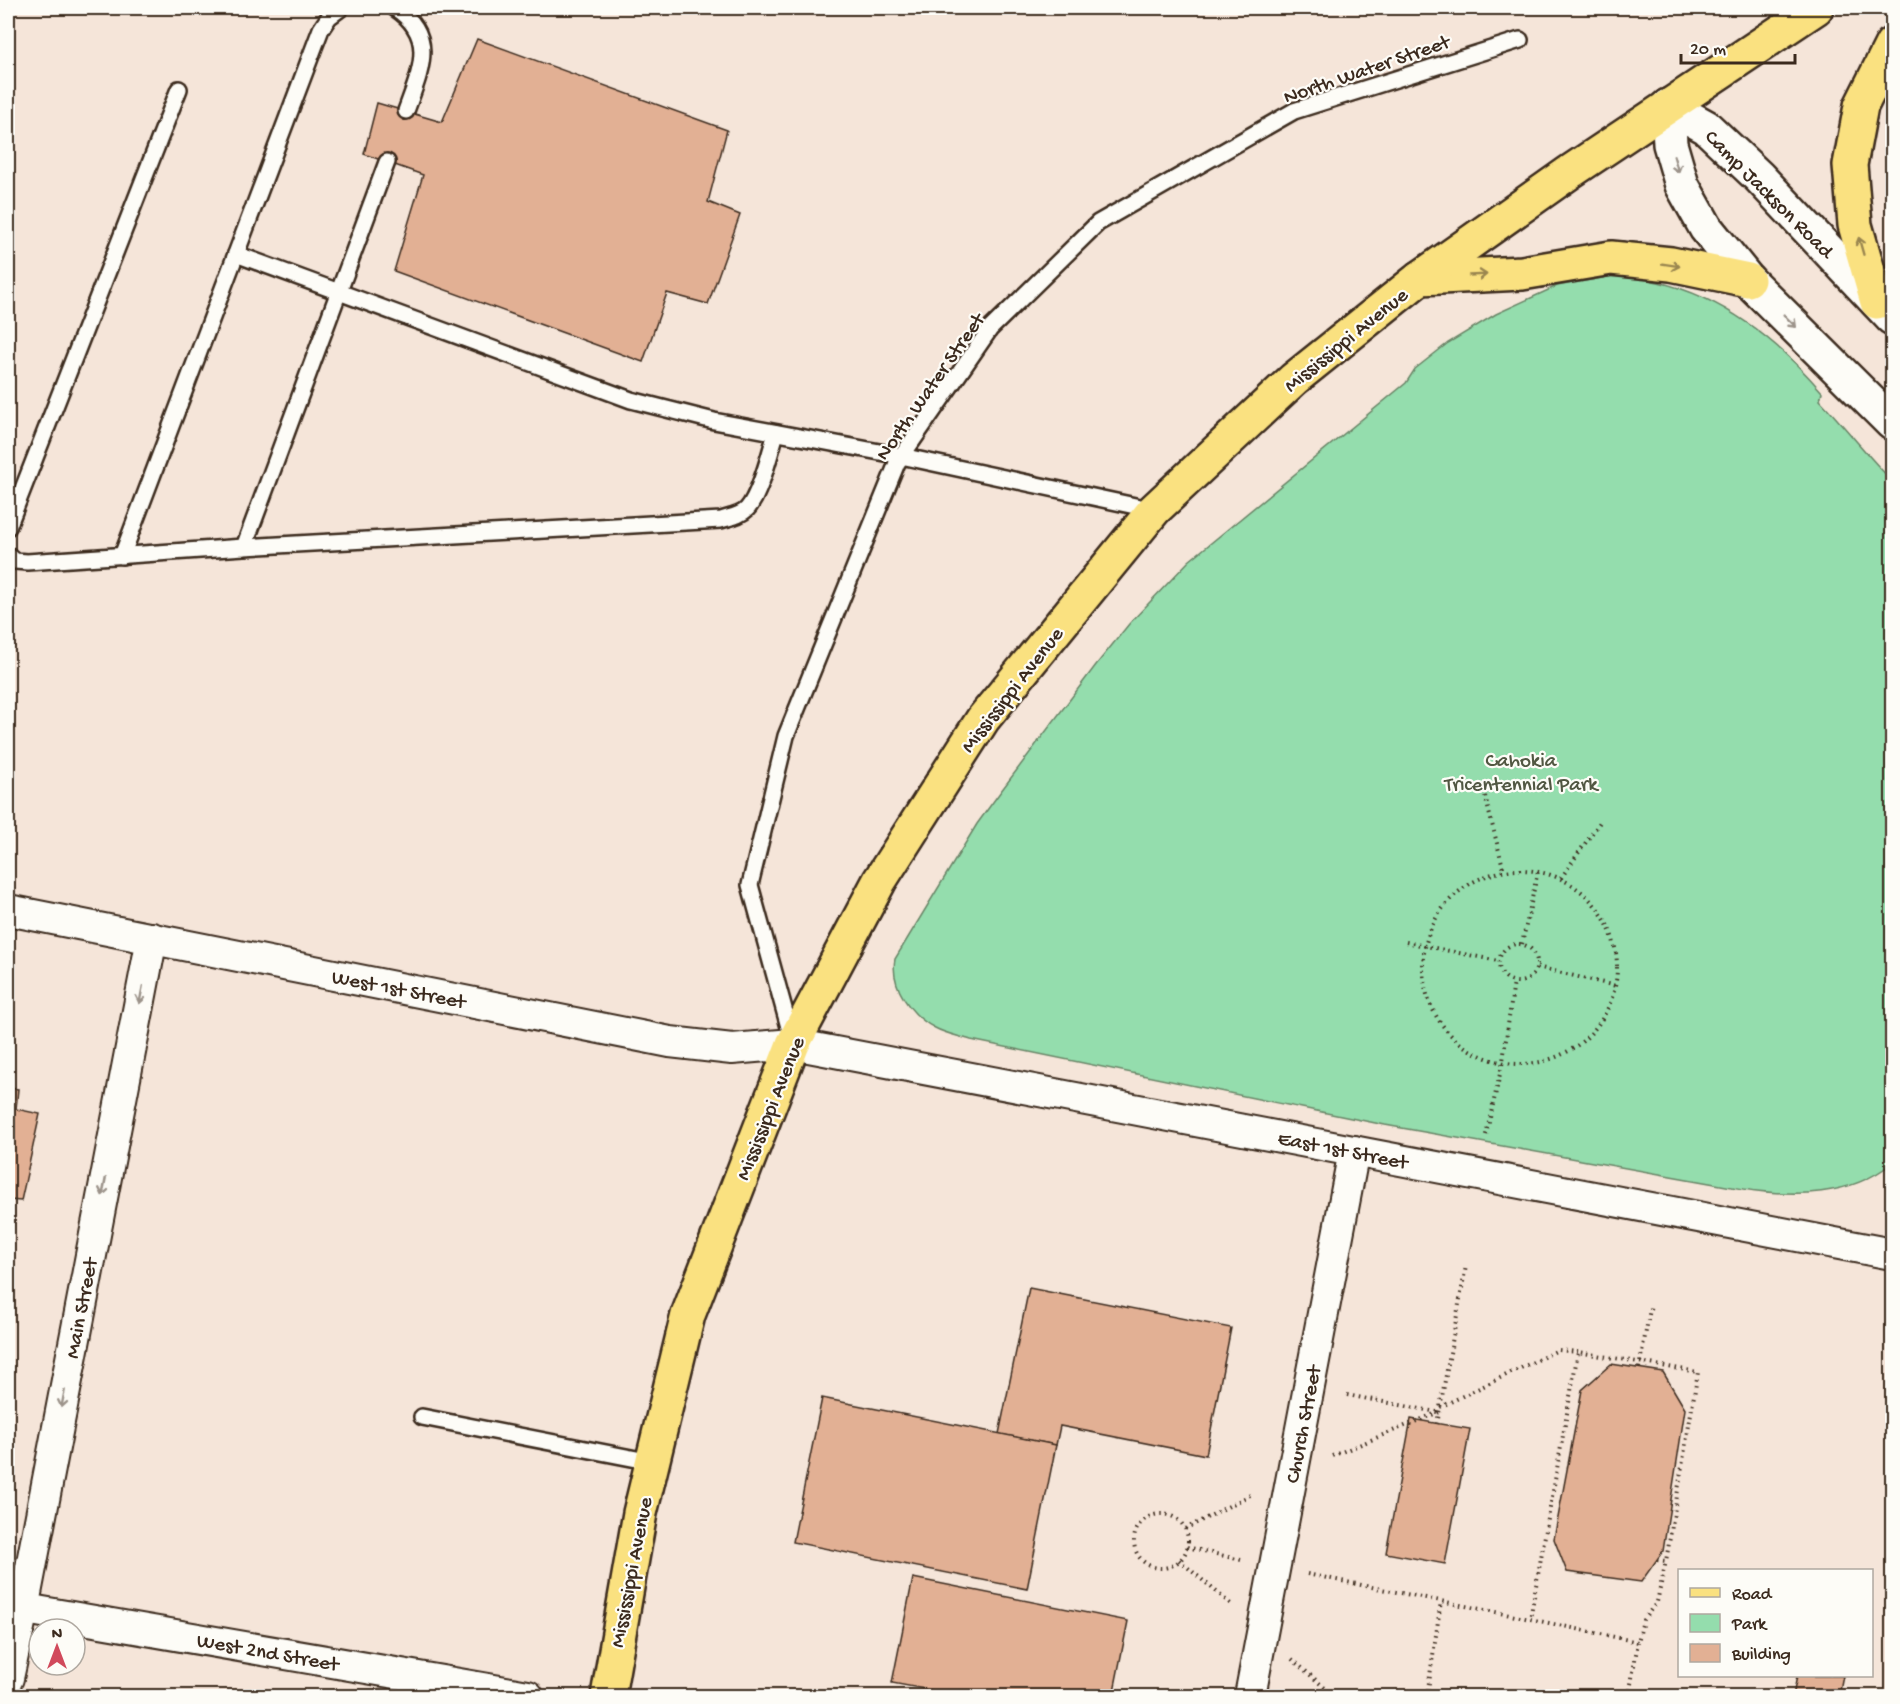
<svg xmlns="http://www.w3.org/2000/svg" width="1900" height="1704" font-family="'Gochi Hand',sans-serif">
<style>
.green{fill:#94ddad;stroke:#688466;stroke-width:1.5}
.building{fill:#e2b094;stroke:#3b2a1e;stroke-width:1.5}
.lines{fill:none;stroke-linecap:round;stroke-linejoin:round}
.lane-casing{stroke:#3b2a1e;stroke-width:20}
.street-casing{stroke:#3b2a1e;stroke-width:34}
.secondary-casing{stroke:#3b2a1e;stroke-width:38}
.primary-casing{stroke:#3b2a1e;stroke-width:38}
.path{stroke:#3b2a1e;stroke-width:4;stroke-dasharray:1.5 4.5;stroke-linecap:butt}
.lane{stroke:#fdfcf7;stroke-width:15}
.street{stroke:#fdfcf7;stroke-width:30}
.secondary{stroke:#fdfcf7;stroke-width:33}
.primary{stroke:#fae180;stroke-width:33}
.oneway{stroke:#9c938a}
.oneway2{stroke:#9a864f}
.labels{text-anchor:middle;stroke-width:4.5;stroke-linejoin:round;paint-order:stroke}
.street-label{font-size:21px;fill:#3b2a1e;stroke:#fdfcf7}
.park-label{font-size:21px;fill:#515742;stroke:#fdfcf7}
</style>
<rect width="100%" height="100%" fill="#f5e5d9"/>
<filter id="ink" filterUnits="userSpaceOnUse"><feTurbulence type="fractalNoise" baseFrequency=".0167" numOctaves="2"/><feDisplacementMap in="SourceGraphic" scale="12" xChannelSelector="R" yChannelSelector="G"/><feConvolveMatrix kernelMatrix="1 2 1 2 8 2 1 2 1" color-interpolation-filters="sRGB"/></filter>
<g filter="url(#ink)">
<path class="green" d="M1613,276C1699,279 1767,328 1822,392L1820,400C1845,427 1867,455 1892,481V1163C1850,1197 1795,1197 1743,1189L1385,1125L971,1040C959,1036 946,1034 935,1028C911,1016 890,986 895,959L977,824L1001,791L1096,665L1129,624L1189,561L1406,383L1415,369L1448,343L1496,314L1557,286Z"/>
<g class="building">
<polygon points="477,39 727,130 708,202 740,215 708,304 667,293 643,362 394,271 423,175 364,154 377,103 442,122"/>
<polygon points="8,1088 18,1089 16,1109 40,1114 21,1201 9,1200 8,1208"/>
<polygon points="1029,1288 1231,1328 1206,1455 1060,1426 1056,1445 999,1434"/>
<polygon points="1611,1364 1663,1372 1685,1409 1663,1551 1641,1582 1567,1572 1554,1539 1582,1390"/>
<polygon points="822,1398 1056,1445 1027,1589 793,1542"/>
<polygon points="1411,1419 1470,1429 1445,1564 1386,1553"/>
<polygon points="913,1578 1128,1621 1113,1696 962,1696 892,1683"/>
<polygon points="1797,1676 1843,1676 1839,1696 1793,1696"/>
</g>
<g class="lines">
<defs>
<g id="lane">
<polyline points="341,8 329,17 321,29 236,254 631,400 714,421 901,456 1154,510"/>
<path d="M395,8C438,36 420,72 406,111"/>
<path d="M387,162L244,547L721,520C730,517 740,516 747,509C760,495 770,453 776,433"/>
<polyline points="8,527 179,89"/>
<polyline points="8,555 15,561 27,562 244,547"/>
<polyline points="122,556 236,254"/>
<polyline points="792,1038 750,885 786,736 897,463 990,329 1098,223 1294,111 1520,40"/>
<polyline points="422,1417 652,1462"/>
</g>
<g id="street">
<polyline points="8,910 670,1042 732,1049 793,1044 1892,1254"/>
<polyline points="8,1606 528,1696"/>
<polyline points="8,1678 23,1609 152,938"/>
<polyline points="1250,1696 1354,1151"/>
</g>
<g id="secondary">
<polyline points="1668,106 1670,144 1682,185 1706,228 1748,280 1892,423"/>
<polyline points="1668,106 1706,127 1759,177 1892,318"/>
</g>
<g id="primary">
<polyline points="1420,278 1522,273 1611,258 1671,264 1748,280"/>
<polyline points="1877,302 1855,225 1850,165 1861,106 1892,44"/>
<polyline points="608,1696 640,1513 688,1315 793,1044 880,880 983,719 1154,510 1294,379 1420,278 1570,172 1816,8"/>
</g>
</defs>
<use href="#lane" class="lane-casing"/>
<use href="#street" class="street-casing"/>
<use href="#secondary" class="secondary-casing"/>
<use href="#primary" class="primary-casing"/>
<g class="path">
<polyline points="1485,796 1504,871"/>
<circle cx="1520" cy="967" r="97"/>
<polyline points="1561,878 1600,822"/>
<polyline points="1406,942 1498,961"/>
<circle cx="1518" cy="963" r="19"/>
<polyline points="1522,944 1538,871"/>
<polyline points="1537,967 1616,986"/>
<polyline points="1486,1135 1503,1061 1514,982"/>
<polyline points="1639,1368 1651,1304"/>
<polyline points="1347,1395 1437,1412"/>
<polyline points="1440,1407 1558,1350 1578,1352"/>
<polyline points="1437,1424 1466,1266"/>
<polyline points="1332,1456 1439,1412"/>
<circle cx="1161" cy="1541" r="27"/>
<polyline points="1185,1529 1254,1493"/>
<polyline points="1187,1547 1241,1560"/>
<polyline points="1179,1560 1233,1606"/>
<polyline points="1657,1560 1666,1561 1698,1372 1578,1352 1530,1619 1638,1642 1643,1620 1657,1602 1666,1561"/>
<polyline points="1307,1574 1530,1619"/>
<polyline points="1292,1659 1334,1696"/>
<polyline points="1427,1696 1441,1601"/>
<polyline points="1629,1696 1638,1642"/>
</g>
<use href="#lane" class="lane"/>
<use href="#street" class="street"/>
<use href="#secondary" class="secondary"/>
<use href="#primary" class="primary"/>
</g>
<defs><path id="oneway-shaft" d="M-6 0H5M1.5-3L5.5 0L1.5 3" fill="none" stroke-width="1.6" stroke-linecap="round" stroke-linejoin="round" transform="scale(1.5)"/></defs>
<g class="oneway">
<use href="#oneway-shaft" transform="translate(1676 164) rotate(74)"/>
<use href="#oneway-shaft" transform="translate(1790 321) rotate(45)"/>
<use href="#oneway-shaft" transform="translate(141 995) rotate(101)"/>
<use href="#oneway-shaft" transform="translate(104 1187) rotate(101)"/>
<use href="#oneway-shaft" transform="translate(63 1399) rotate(101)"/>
</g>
<g class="oneway2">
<use href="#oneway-shaft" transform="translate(1861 246) rotate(-106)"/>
<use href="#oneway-shaft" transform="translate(1671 265) rotate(9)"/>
<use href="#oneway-shaft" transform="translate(1478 275) rotate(-3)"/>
</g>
</g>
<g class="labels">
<g class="street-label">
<text transform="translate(1366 68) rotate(-19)" y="7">North Water Street</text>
<text transform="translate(1770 193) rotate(45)" y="7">Camp Jackson Road</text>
<text transform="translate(1345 339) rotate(-39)" y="7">Mississippi Avenue</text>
<text transform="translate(929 386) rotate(-55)" y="7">North Water Street</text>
<text transform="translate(1011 689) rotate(-52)" y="7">Mississippi Avenue</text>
<text transform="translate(399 988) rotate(11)" y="7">West 1st Street</text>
<text transform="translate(769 1108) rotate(-68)" y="7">Mississippi Avenue</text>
<text transform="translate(1343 1149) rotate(11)" y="7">East 1st Street</text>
<text transform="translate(80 1308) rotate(-79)" y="7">Main Street</text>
<text transform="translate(1302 1424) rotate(-79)" y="7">Church Street</text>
<text transform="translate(630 1572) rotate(-79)" y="7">Mississippi Avenue</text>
<text transform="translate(268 1651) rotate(10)" y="7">West 2nd Street</text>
</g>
<g class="park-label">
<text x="1521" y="766">Cahokia<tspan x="1521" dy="24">Tricentennial Park</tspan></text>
</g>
</g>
<rect width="1900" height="1704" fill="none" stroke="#fdfcf7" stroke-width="30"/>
<rect x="15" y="15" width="1870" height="1674" fill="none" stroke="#3b2a1e" stroke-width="2" filter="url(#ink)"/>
<rect x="1678" y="1569" width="195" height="108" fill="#fdfcf7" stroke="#afa8a0" stroke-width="1.5"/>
<rect x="1690" y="1588" width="30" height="9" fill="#fae180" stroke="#afa8a0" stroke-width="1.5"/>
<text x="1732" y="1599" font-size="18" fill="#3b2a1e">Road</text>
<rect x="1690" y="1614" width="30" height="18" fill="#94ddad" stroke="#afa8a0" stroke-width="1.5"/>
<text x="1732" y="1629" font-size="18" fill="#3b2a1e">Park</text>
<rect x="1690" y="1644" width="30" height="18" fill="#e2b094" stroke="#afa8a0" stroke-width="1.5"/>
<text x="1732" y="1659" font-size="18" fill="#3b2a1e">Building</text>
<g transform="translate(57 1647)"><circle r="28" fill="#fdfcf7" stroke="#afa8a0" stroke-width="1.5"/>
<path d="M0-4.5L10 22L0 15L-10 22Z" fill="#d1495b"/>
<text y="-9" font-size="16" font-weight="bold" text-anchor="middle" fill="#3b2a1e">N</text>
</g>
<path d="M1681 54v9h114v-9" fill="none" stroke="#3b2a1e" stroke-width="3"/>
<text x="1690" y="54" font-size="18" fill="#3b2a1e" stroke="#fdfcf7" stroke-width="4.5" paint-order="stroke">20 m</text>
</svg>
